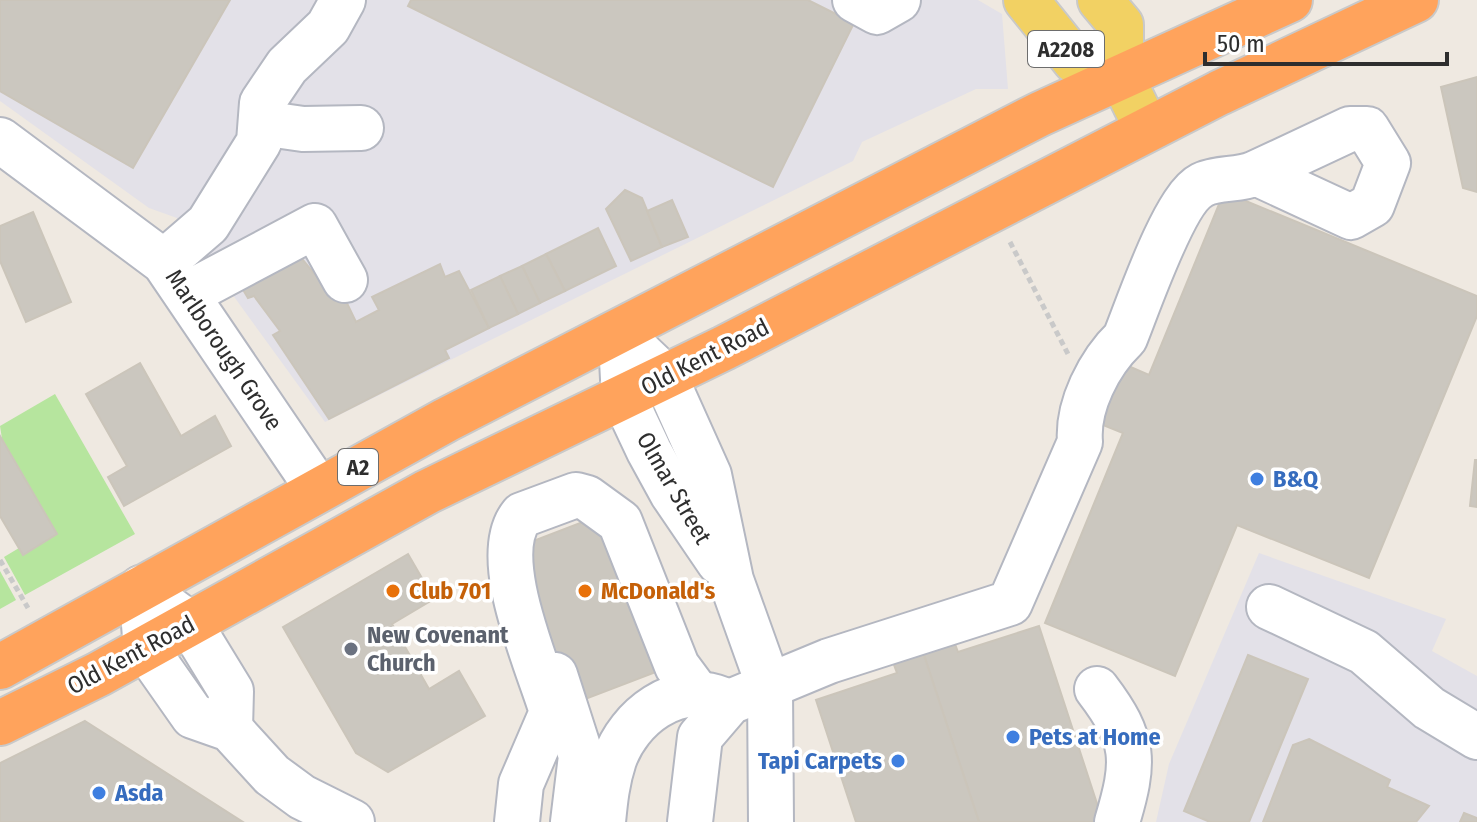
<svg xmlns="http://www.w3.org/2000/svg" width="1477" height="822" font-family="'Fira Sans Condensed',sans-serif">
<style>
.industrial{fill:#e3e1e8}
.green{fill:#b6e59e}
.building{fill:#cbc7bf;stroke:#cbc5ba;stroke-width:2}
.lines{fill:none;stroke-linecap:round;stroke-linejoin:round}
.minor-casing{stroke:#b4b7c1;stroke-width:48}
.major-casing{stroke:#c9c9c9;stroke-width:48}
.highway-casing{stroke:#c9c9c9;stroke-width:48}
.path{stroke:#c9c9c9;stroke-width:5;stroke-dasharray:6 4;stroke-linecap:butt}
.minor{stroke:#fff;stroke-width:44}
.major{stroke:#f2d163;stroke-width:44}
.highway{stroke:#ffa35c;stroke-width:44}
.shop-dot{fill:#3f7fe0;stroke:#fff;stroke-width:3}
.food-dot{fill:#e8710a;stroke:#fff;stroke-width:3}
.worship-dot{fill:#6b7280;stroke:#fff;stroke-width:3}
.labels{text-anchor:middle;stroke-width:7;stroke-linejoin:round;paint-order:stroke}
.shield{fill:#fff;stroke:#6d6d6d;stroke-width:2}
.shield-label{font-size:22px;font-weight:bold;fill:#2e2e2e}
.street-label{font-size:24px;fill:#2e2e2e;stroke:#fff}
.shop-label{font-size:24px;font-weight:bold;fill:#366cbe;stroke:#fff;text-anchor:start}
.food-label{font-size:24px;font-weight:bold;fill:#c56008;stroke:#fff;text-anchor:start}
.worship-label{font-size:24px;font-weight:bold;fill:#5b616d;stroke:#fff;text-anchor:start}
</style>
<rect width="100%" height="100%" fill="#efe9e1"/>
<g class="industrial">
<polygon points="0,0 978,0 1002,14 1008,89 976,89 862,142 853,161 325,422 177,218 149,208 0,101"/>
<polygon points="1259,553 1446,619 1432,651 1477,676 1477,822 1156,822 1169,764"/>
</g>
<g class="green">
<polygon points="55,394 135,534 25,595 4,557 19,548 0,426"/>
<polygon points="0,571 16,600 0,609"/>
</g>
<g class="building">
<polygon points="0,0 230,0 133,168 0,91"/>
<polygon points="411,0 808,0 854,23 773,187 408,6"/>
<polygon points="1477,77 1477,192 1463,188 1441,87"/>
<polygon points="625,190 642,198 662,247 631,261 606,209"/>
<polygon points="1224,192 1477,296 1477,316 1369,578 1237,525 1175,676 1045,623 1123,433 1093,421 1117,361 1149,375"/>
<polygon points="672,200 688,237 662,247 647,211"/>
<polygon points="33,212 71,302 26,322 0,261 0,226"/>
<polygon points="598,228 616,266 565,291 546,254"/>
<polygon points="298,254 337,301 344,297 356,322 379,310 372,297 440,264 445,277 459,271 489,328 445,350 449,358 329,419 273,335 280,331 254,296 248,298 239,283"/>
<polygon points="546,254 565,291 540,303 522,266"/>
<polygon points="522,266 540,303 518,314 500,276"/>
<polygon points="500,276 518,314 489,328 471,290"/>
<polygon points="140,363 181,436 215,416 231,446 124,506 108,477 127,466 86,394"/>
<polygon points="0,436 57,534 23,555 0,516"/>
<polygon points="1475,460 1477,460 1477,507 1470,506"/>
<polygon points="601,515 669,667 567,706 522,565 523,545"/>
<polygon points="408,554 434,599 392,624 429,689 459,671 485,716 388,772 356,753 283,627"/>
<polygon points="1039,626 1103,822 979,822 919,640 950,631 958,652"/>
<polygon points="919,640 979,822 856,822 816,700 897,673 889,651"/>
<polygon points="1248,655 1308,679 1249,822 1210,822 1184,811"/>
<polygon points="85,721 243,822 0,822 0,763"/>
<polygon points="1309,739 1390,780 1387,787 1429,806 1416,822 1263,822 1293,745"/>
<polygon points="1464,813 1477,818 1477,822 1460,822"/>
</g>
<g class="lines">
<defs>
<g id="minor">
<polyline points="855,0 877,12 898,0"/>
<polyline points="261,123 303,129 361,128"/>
<polyline points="0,140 164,262 318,489"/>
<polyline points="164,262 208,224 259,142 262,103 287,66 328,27 343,0"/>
<polyline points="187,294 315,226 345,280"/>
<polyline points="620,334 665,377 709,475 731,580 770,689 771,822"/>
<polyline points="622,360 624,398 649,451 672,493 719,562"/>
<polyline points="141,588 146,649 193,716 230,729 272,775 302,797 352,822"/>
<polyline points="160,602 190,624 231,691 230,729"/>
<polyline points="1269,607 1364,652 1429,708 1477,737"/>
<polyline points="555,675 581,756 573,822"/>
<path d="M1097,689C1136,740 1135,762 1117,822"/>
<path d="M517,822L521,784L552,712C538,665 488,556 522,515L576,495L587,498L620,522L677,666L697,693"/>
<path d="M603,822C605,801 607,781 614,760C629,717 676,681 721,699"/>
<path d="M690,822L700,737L730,702L829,661L1010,603L1080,442C1077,406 1099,363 1125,338C1138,306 1174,199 1202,185C1218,177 1239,181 1256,173L1350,129H1367L1388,163L1372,205L1351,217L1256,173"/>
</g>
<g id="major">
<polyline points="1026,0 1075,61 1121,76"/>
<polyline points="1100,0 1121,25 1121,76 1147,129"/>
</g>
<g id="highway">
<polyline points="0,667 446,420 1040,114 1290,0"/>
<polyline points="0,723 99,674 427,492 724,348 1219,93 1416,0"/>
</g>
</defs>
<use href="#minor" class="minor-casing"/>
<use href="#major" class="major-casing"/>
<use href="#highway" class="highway-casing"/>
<g class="path">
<polyline points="1010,242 1068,354"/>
<polyline points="0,560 28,608"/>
</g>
<use href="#minor" class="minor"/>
<use href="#major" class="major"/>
<use href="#highway" class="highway"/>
</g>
<g class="shop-dot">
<circle cx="1257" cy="479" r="8"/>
<circle cx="1013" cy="737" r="8"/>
<circle cx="898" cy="761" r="8"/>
<circle cx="99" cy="793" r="8"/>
</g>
<g class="food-dot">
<circle cx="393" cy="591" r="8"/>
<circle cx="585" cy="591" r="8"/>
</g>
<circle class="worship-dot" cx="351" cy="649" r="8"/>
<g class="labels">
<g class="shield">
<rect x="1028" y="31" width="76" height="36" rx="6"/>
<rect x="338" y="449" width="40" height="36" rx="6"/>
</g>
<g class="shield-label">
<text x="1066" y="57">A2208</text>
<text x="358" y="475">A2</text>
</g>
<g class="street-label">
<text transform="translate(224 350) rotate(56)" y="8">Marlborough Grove</text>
<text transform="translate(705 357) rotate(-27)" y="8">Old Kent Road</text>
<text transform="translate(674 488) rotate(60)" y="8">Olmar Street</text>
<text transform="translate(131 655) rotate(-28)" y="8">Old Kent Road</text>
</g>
<g class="shop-label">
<text x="1273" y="487">B&amp;Q</text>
<text x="1029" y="745">Pets at Home</text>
<text x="882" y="769" text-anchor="end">Tapi Carpets</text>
<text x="115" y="801">Asda</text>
</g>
<g class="food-label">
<text x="409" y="599">Club 701</text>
<text x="601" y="599">McDonald's</text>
</g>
<g class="worship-label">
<text x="367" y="643">New Covenant<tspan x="367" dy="28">Church</tspan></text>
</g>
</g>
<path d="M1205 52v12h242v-12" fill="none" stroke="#2e2e2e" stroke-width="4"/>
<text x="1217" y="52" font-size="24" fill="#2e2e2e" stroke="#ffffff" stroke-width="6" paint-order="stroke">50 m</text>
</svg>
